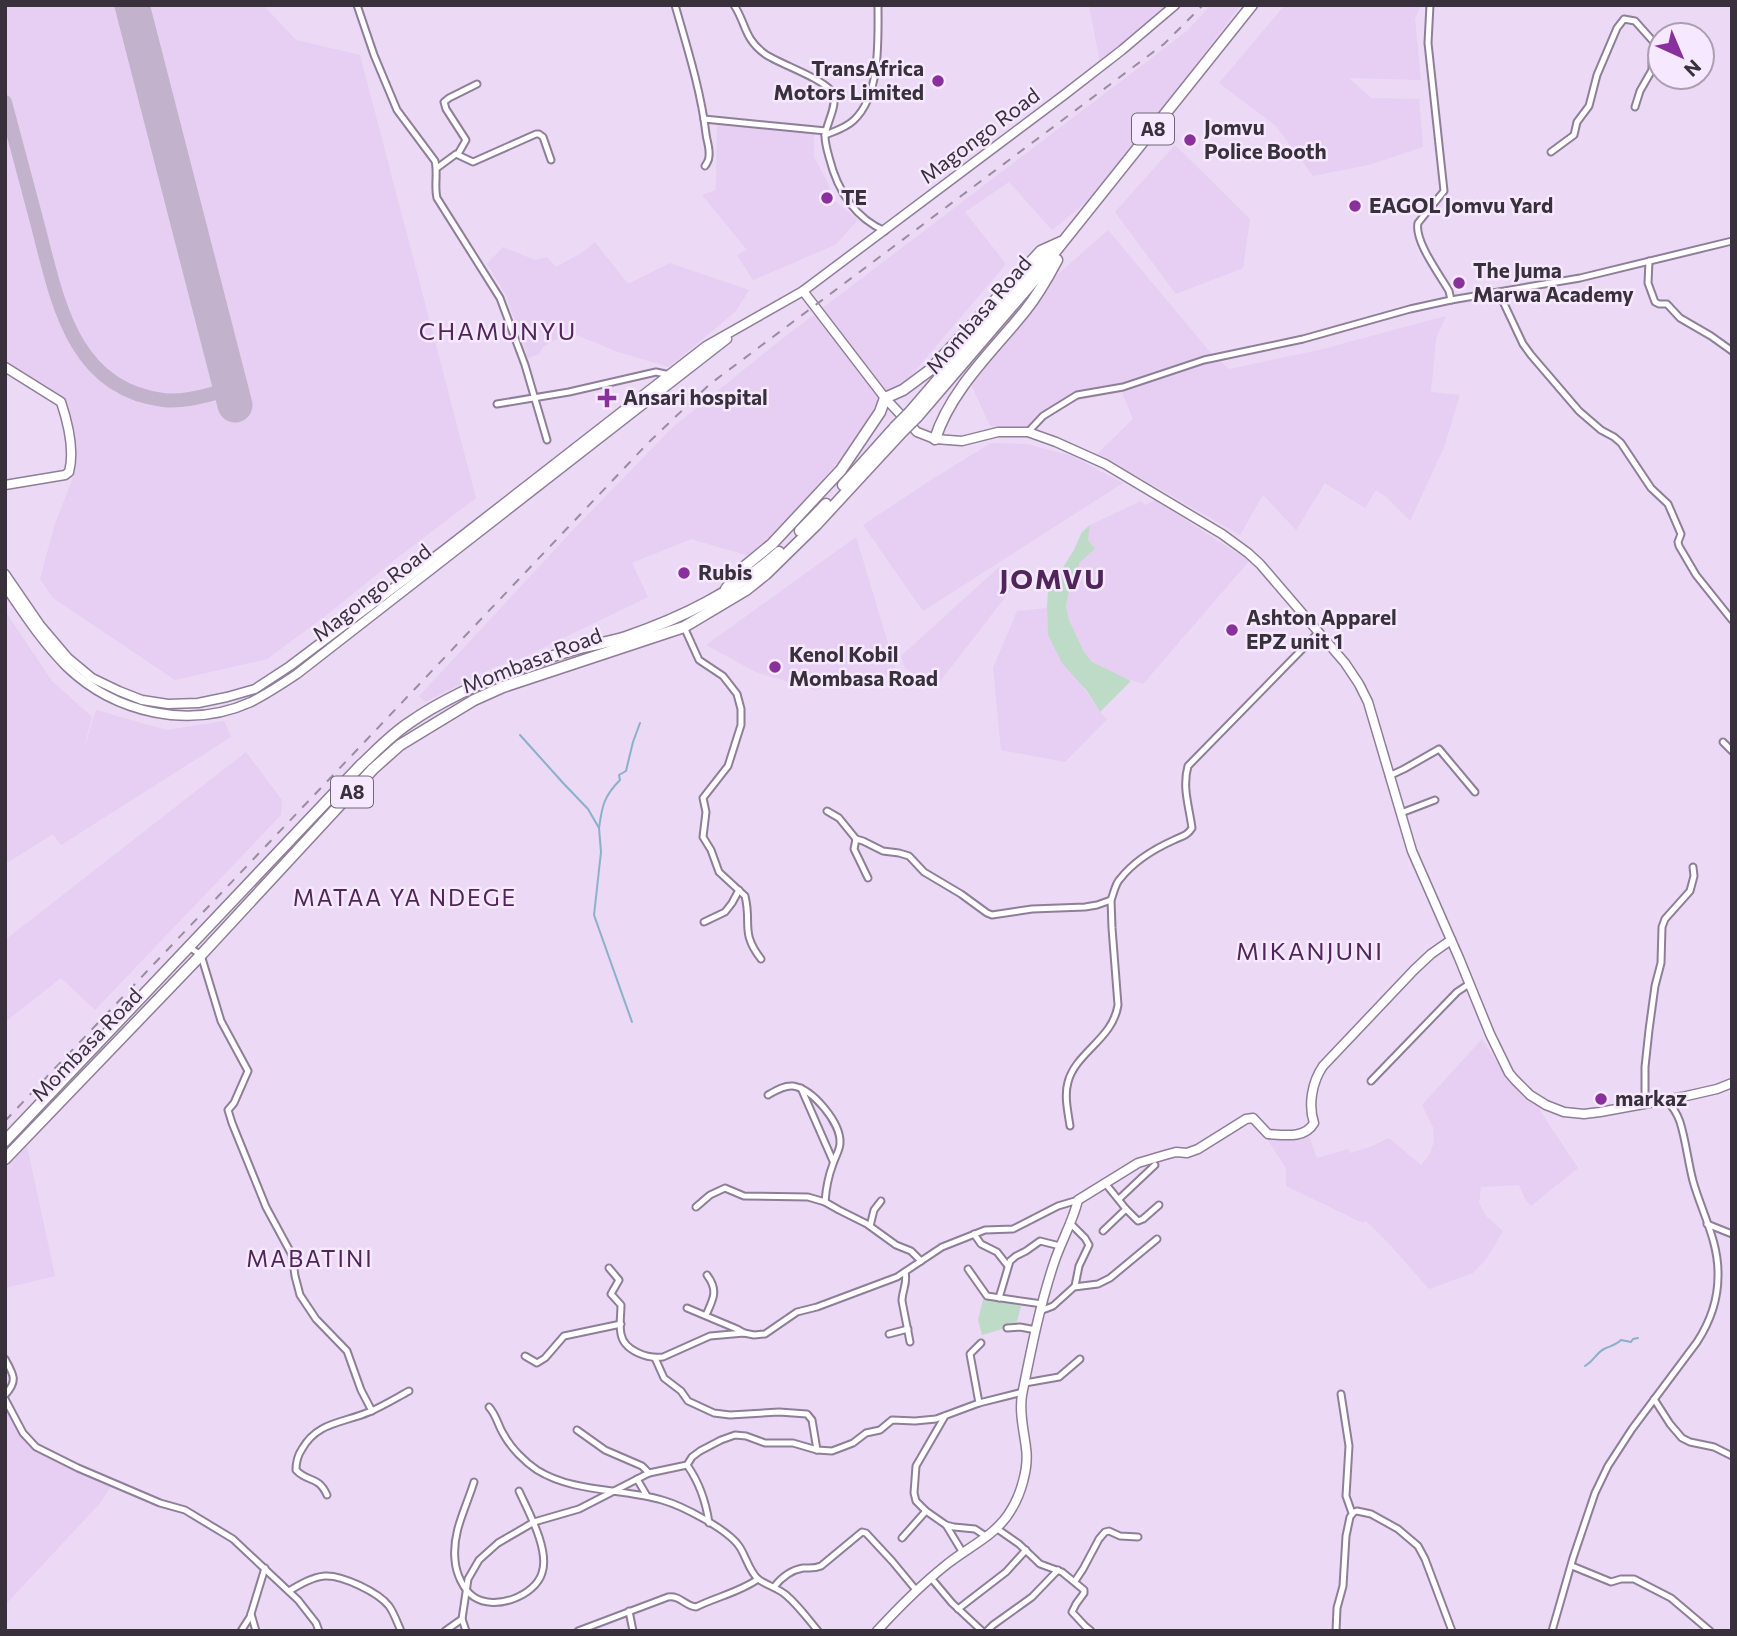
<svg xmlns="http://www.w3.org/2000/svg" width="1737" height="1636" font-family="Commissioner,sans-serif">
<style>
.built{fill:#e6cff2}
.green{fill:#bedbc7}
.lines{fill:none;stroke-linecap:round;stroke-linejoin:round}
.stream{stroke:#8bb0c9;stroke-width:2}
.taxiway{stroke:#c2b2cb;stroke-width:14}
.runway{stroke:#c2b2cb;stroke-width:35}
.street-casing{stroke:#8e7e97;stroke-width:9}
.secondary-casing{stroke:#8e7e97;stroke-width:11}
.highway-casing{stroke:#8e7e97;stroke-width:13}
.street{stroke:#fff;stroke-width:5}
.secondary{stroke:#fff;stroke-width:8}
.highway{stroke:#fff;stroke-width:10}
.rail{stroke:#998ca1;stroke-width:2;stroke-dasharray:9 9;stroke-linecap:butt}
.highway-bridge-casing{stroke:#8e7e97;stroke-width:13;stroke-linecap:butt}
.highway-bridge{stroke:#fff;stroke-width:10}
.poi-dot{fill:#8a309c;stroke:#f6e8fe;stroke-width:2.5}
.labels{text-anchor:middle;stroke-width:5;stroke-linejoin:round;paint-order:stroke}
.shield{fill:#f6e8fe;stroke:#716876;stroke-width:2}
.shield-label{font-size:19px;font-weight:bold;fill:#38313c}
.poi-label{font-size:21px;font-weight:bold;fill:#38313c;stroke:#f6e8fe;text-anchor:start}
.street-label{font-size:21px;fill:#38313c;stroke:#f6e8fe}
.neighbourhood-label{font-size:23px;letter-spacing:2px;fill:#502559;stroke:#f6e8fe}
.quarter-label{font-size:24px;letter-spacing:2px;fill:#502559;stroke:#f6e8fe}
.district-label{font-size:28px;font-weight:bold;letter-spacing:2px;fill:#502559;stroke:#f6e8fe}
</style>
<rect width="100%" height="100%" fill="#ebd9f5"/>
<g class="built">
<polygon points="5,5 263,5 296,40 360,55 476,498 397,558 328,614 267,659 175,680 53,598 40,579 54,527 75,472 72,444 57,396 5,360"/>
<polygon points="1089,5 1171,5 1100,63"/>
<polygon points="1211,5 1241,5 1097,194 1052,230 1009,182 965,212 1006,264 806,499 781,536 749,556 691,539 632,563 648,597 524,657 495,667 425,702 419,696 573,530 672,428 778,342 1187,31"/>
<polygon points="1285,5 1421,5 1415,19 1421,80 1349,78 1371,98 1419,99 1423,147 1372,164 1313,176 1276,126 1219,83"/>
<polygon points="717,116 814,125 814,157 826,179 834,200 858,220 835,245 753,280 737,255 747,250 702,195 716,190"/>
<polygon points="1175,145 1250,219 1243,268 1176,294 1115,212"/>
<polygon points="1108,230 1210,352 1229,369 1319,350 1446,316 1436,339 1431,392 1460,395 1444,447 1410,521 1386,497 1376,490 1365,508 1325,483 1296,530 1263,495 1240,535 1139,477 1096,455 1133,419 1122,392 1076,401 1027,429 990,426 965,371 1021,307"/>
<polygon points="595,242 628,284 670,263 749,290 736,311 669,367 618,352 569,332 543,347 539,354 528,358 506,295 487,264 503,247 535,260 547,257 556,267 583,252"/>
<polygon points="991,443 1027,444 1072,456 1123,483 923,611 863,525 934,478"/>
<polygon points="1155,500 1249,561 1143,684 1116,675 1092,662 1084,652 1069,620 1066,606 1068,595 1080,562 1095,549 1088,540 1090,525 1141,501 1145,505"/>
<polygon points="856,537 897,673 814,690 756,672 706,645"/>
<polygon points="999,567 1020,578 935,688 905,668 901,656"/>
<polygon points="1047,608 1048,635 1100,712 1107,719 1065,762 1001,750 993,668 1017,611"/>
<polygon points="5,611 52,681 92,717 82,755 96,710 166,730 224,721 231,737 61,845 53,834 5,864"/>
<polygon points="246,752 282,800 281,815 95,1010 61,978 5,1022 5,940"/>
<polygon points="1482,1039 1511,1084 1529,1100 1542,1107 1540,1111 1578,1168 1531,1206 1525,1199 1519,1185 1481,1187 1479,1203 1486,1216 1503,1231 1487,1258 1473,1273 1429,1289 1392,1247 1366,1221 1363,1223 1286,1186 1286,1168 1265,1136 1309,1136 1317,1158 1348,1149 1350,1153 1370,1147 1389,1138 1421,1165 1430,1154 1434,1141 1433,1127 1422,1105"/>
<polygon points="27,1146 55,1276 5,1288 5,1169"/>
<polygon points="5,1409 26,1442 36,1451 111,1486 101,1502 5,1605"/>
</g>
<g class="green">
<polygon points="1090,525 1088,540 1095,549 1080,562 1068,595 1066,606 1069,620 1084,652 1092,662 1131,681 1100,712 1087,691 1062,663 1048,635 1047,608 1048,591 1074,550 1082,532"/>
<polygon points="984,1296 1021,1306 1016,1325 982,1335 978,1320"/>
</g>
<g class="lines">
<g class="stream">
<polyline points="520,735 564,784 588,809 599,828 601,852 594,915 632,1022"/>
<path d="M599,828C602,806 604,796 620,780L619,775L626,771L633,742L640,723"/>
<path d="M1585,1366C1595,1360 1596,1353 1604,1349C1610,1346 1616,1345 1621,1340L1631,1342L1633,1339L1638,1338"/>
</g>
<path class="taxiway" d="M5,102C16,143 27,185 38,226C57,299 72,389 163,400C185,403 210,394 231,389"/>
<polyline class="runway" points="132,5 235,405"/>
<defs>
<g id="street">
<path d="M357,5L374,55L397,110L435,161C438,173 434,186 437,198L500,298L525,365L547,440"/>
<path d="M675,5C687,47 701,91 706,134C707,142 710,148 709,156C709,161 708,161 705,166"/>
<path d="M734,5C746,23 744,39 765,54C779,64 828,80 833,94C838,105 826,124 825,136C825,143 827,150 829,157C837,189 853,217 885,231"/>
<path d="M1430,5L1428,43L1444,191L1418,223C1414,241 1440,275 1449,291L1451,300"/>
<polyline points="1635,107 1640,91 1652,70 1652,60 1660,54"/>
<polyline points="704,119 826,131"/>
<path d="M825,135C835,131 846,128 854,120C881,95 878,39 878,5"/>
<polyline points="1551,152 1574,135 1577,122 1589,106 1597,75 1617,28 1624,19 1635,21 1660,49"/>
<polyline points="458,154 466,140 446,109 444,102 449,98 477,84"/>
<polyline points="437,168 456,154 473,162 536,134 539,134 543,137 551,160"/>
<polyline points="1649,261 1648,283 1655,302 1659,304 1667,304 1680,318 1711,336 1732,351"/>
<polyline points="1499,293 1523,344 1531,355 1579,411 1601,430 1614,437 1621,443 1651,488 1668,504 1681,534 1678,542 1679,546 1696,575 1732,620"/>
<polyline points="497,404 569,392 656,372 670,375"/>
<polyline points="1028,432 1043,416 1077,395 1123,387 1204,360 1303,339 1410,309 1451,300 1580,278 1732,241"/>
<path d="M684,627L699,660L723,676L737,694L741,709V725L728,766L703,798L706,812L703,837L711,850L719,872L745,896C752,924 740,932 761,959"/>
<polyline points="1723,742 1732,751"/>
<polyline points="1389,776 1404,769 1439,749 1475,792"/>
<path d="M827,811L839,818L856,839L863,841L883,851L899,853L909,856L924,872L961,894L987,913L992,915L1032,909L1085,907L1097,905L1111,900C1114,893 1115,884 1120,879C1134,861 1154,849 1174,840C1182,836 1187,836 1192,828C1189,806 1182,787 1188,766L1319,632"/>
<polyline points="1401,813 1435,800"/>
<polyline points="856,839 854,849 868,878"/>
<polyline points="704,922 725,912 732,903 739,890"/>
<polyline points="189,947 201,955 221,1021 248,1071 234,1103 228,1110 232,1123 266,1207 292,1255 295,1276 300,1295 316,1319 347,1351 361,1390 372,1411"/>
<polyline points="1371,1081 1457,992 1469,984"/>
<polyline points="801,1088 833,1161"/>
<path d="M768,1095C775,1091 784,1085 793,1086C813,1089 841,1123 840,1143C840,1150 835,1157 833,1164C828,1177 826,1188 825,1202"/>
<polyline points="1645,1103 1645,1067 1649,1030 1655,986 1661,963 1662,927 1665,919 1690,891 1694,876 1693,867"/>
<path d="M1070,1126C1068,1112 1064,1096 1068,1082C1076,1052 1113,1039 1118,1005L1112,928L1111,900"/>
<polyline points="1105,1183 1126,1209 1138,1221 1143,1219 1159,1205"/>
<polyline points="1119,1199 1155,1165"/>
<polyline points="696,1207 710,1195 725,1188 744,1196 808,1197 825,1202 839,1210 867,1224 896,1245 911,1251 921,1261"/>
<polyline points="1070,1223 1085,1238 1089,1245 1079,1266 1075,1286"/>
<polyline points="1707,1224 1732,1234"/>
<polyline points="870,1226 874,1210 881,1201"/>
<polyline points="1103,1231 1126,1209"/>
<polyline points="974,1234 981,1244 997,1252 1008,1266"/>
<path d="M609,1268L619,1280L611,1294L621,1305C621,1315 619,1325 621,1334C624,1351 648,1359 663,1357L710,1336L744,1333L754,1335L765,1334L797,1312L817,1307L897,1277L942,1247L985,1230L1013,1229L1058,1206L1078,1200"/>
<polyline points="968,1269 987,1296 1042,1304"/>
<path d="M905,1272C908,1282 902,1291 902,1301L910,1342"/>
<polyline points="999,1298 1010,1261 1016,1256 1026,1251 1040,1241 1060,1246"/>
<polyline points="687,1308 737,1329 744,1333"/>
<polyline points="1040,1311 1053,1306 1074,1287 1098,1284 1110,1278 1157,1239"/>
<path d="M706,1315C713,1299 719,1291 707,1275"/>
<polyline points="1007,1328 1020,1327 1036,1330"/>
<polyline points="889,1334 908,1329"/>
<polyline points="525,1356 537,1363 545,1358 564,1336 621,1324"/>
<polyline points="655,1358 664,1378 681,1391 688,1401 714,1413 730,1415 779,1412 807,1414 812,1420 817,1450"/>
<path d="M5,1359C14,1375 18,1381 5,1395"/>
<polyline points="1025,1383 1059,1377 1080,1359"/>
<polyline points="1341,1394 1349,1446 1346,1496 1352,1513"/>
<polyline points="5,1399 23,1433 36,1447 78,1468 146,1497 160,1503 185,1510 233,1539 298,1600 316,1623 319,1631"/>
<polyline points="1654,1399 1670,1424 1682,1438 1690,1442 1714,1447 1732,1456"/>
<polyline points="979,1403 970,1354 981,1343"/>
<path d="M489,1407C497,1416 498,1426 504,1435C511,1448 525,1462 537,1470C574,1493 621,1488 662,1500C683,1506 727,1529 739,1546C746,1556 749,1571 758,1579C766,1585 778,1588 786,1595C798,1605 808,1619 818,1631"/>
<polyline points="945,1416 916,1466 914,1493 916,1501 926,1511 946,1525 954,1527 975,1529 987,1537"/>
<polyline points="577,1430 605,1450 642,1466 649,1473"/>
<path d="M687,1465C699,1482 706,1502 709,1523"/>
<polyline points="637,1479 647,1496"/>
<path d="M474,1482C466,1508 452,1532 455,1560C456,1573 463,1590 474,1597C495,1611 535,1596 542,1573C550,1550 528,1511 519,1491"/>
<path d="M327,1495C318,1475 308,1483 296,1470C296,1462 298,1455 302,1449C317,1422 343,1423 369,1412C383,1406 396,1398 409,1391"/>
<polyline points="946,1525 963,1553"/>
<polyline points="996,1528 1019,1544 1040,1564 1062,1572 1084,1590 1084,1593 1076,1604 1072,1612 1085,1626 1091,1631"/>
<polyline points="902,1538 926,1511"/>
<polyline points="1572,1566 1611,1582 1621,1579 1634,1579 1671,1598 1710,1631"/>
<polyline points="931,1578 952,1603 982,1631"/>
<polyline points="1075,1581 1083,1569 1099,1539 1105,1532 1109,1531 1120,1536 1138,1537"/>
<path d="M774,1587C781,1578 791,1570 803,1568C810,1568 814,1569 821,1566L862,1532L866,1533L892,1561L916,1590"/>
<path d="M289,1591C299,1585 312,1577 325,1576C342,1575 378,1592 389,1606C394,1613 397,1622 401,1631"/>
<polyline points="958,1609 1006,1572 1026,1550"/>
<polyline points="629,1611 633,1631"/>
<polyline points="251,1614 256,1631"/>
<polyline points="241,1631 250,1617 265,1568"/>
<polyline points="445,1631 462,1619"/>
<polyline points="466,1631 462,1619 468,1579 479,1560 498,1543 534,1522 579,1509 649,1473 687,1465 692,1457 700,1451 721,1440 735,1435 746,1436 765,1443 793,1443 817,1450 832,1451 853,1443 866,1433 880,1430 892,1420 915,1421 936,1419 979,1403 1023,1392"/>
<path d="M578,1631L668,1597C680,1595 685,1606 696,1607C716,1597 740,1592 758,1579"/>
<polyline points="987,1631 993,1625 1032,1597 1058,1570"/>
<polyline points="1336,1631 1337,1608 1343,1586 1346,1536 1350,1517 1354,1512 1357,1511 1371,1514 1398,1529 1418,1546 1425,1559 1452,1631"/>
<path d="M1552,1631L1573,1558L1595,1493L1608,1466L1632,1429L1697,1342C1710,1322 1718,1300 1718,1276C1719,1242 1702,1213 1693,1181C1688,1162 1686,1141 1680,1122C1677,1113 1673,1107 1666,1100"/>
</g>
<g id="secondary">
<polyline points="803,291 885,398 917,432 935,439 962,441 998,432 1028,432 1056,442 1105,464 1222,534 1248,553 1260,564 1345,663 1359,684 1368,702 1412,851 1459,958 1490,1034 1509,1073 1515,1080 1530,1095 1546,1105 1564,1112 1584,1114 1600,1112 1682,1097 1717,1089 1732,1083"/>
<path d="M5,367L61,402C68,423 75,450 69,472L65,475L5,485"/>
<polyline points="5,574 40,625 68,658 92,678 119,691 142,700 168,704 198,703 227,697 255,689 290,666 444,550 706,346 803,291 1064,95 1122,50 1175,5"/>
<path d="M5,586C24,614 43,643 67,667C115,713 189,730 251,702C267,694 282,684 297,674L727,339"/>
<path d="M877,1631C899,1607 921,1585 946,1565C968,1547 997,1535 1011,1510C1021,1494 1029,1467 1026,1448C1024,1431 1019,1413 1022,1395C1031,1350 1040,1304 1055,1260C1062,1240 1073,1221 1078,1200L1138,1163L1165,1155L1176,1152L1187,1153L1198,1149L1246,1119L1253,1118L1268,1134C1284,1135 1305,1139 1314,1123C1308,1105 1312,1082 1323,1066L1414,970L1431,954L1451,940"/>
</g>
<g id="highway">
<polyline points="910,412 1042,258 1054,253"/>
<polyline points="917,417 1049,263 1054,253 1252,5"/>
<path d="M935,439C951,389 993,351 1025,311C1037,296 1048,277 1057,260"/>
<polyline points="843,485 895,427"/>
<polyline points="800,531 826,504"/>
<polyline points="726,589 744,567 772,544 841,470 880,412 885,398 903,390 930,370 1041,251 1061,242"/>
<path d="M5,1141L361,765C376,751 391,735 409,723C437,703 481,682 514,670C535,662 558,654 580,648C595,644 611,642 626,637C684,617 734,592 779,552"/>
<polyline points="5,1159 201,955 373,769 400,745 474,700 503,687 684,627 746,590 766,574 816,525 900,434"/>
</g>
</defs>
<use href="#street" class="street-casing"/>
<use href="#secondary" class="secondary-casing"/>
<use href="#highway" class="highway-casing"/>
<use href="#street" class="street"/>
<use href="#secondary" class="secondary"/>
<use href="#highway" class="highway"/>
<polyline class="rail" points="5,1121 649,442 710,384 1164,44 1203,5"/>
<defs>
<g id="highway-bridge">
<polyline points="895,427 910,412"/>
<polyline points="900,434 917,417"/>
</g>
</defs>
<use href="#highway-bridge" class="highway-bridge-casing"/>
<use href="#highway-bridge" class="highway-bridge"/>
</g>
<g class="poi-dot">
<circle cx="938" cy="81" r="7"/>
<circle cx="1190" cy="140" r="7"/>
<circle cx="827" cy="198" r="7"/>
<circle cx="1355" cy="206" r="7"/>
<circle cx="1459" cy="283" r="7"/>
<path d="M603.5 387.5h7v7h7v7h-7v7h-7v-7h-7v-7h7z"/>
<circle cx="684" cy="573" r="7"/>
<circle cx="1232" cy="630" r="7"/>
<circle cx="775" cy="667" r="7"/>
<circle cx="1601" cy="1099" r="7"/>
</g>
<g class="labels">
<g class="shield">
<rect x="1132" y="113.5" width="42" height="31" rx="5"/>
<rect x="331" y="776.5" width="42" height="31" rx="5"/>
</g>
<g class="shield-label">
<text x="1153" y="136">A8</text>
<text x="352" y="799">A8</text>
</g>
<g class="poi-label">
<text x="924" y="76" text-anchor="end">TransAfrica<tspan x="924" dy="24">Motors Limited</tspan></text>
<text x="1204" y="135">Jomvu<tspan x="1204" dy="24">Police Booth</tspan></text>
<text x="841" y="205">TE</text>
<text x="1369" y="213">EAGOL Jomvu Yard</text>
<text x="1473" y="278">The Juma<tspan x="1473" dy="24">Marwa Academy</tspan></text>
<text x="623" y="405">Ansari hospital</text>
<text x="698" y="580">Rubis</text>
<text x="1246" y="625">Ashton Apparel<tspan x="1246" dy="24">EPZ unit 1</tspan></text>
<text x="789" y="662">Kenol Kobil<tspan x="789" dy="24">Mombasa Road</tspan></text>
<text x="1615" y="1106">markaz</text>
</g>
<g class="street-label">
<text transform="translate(980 136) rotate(-37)" y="7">Magongo Road</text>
<text transform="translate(979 315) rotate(-49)" y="7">Mombasa Road</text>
<text transform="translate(372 593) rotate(-38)" y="7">Magongo Road</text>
<text transform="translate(532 661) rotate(-21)" y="7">Mombasa Road</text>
<text transform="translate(87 1045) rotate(-46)" y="7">Mombasa Road</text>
</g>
<g class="neighbourhood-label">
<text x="405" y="906">MATAA YA NDEGE</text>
<text x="310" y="1267">MABATINI</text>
</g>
<g class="quarter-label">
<text x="498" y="340">CHAMUNYU</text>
<text x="1310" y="960">MIKANJUNI</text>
</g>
<g class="district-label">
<text x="1053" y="589">JOMVU</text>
</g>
</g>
<rect width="1737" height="1636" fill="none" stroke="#38313c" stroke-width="14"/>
<g transform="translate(1681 56) rotate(136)"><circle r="33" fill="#f6e8fe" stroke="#aa9fb0" stroke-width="2"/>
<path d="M0-5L12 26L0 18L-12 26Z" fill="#8a309c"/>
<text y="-10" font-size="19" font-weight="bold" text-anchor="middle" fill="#38313c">N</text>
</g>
</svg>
